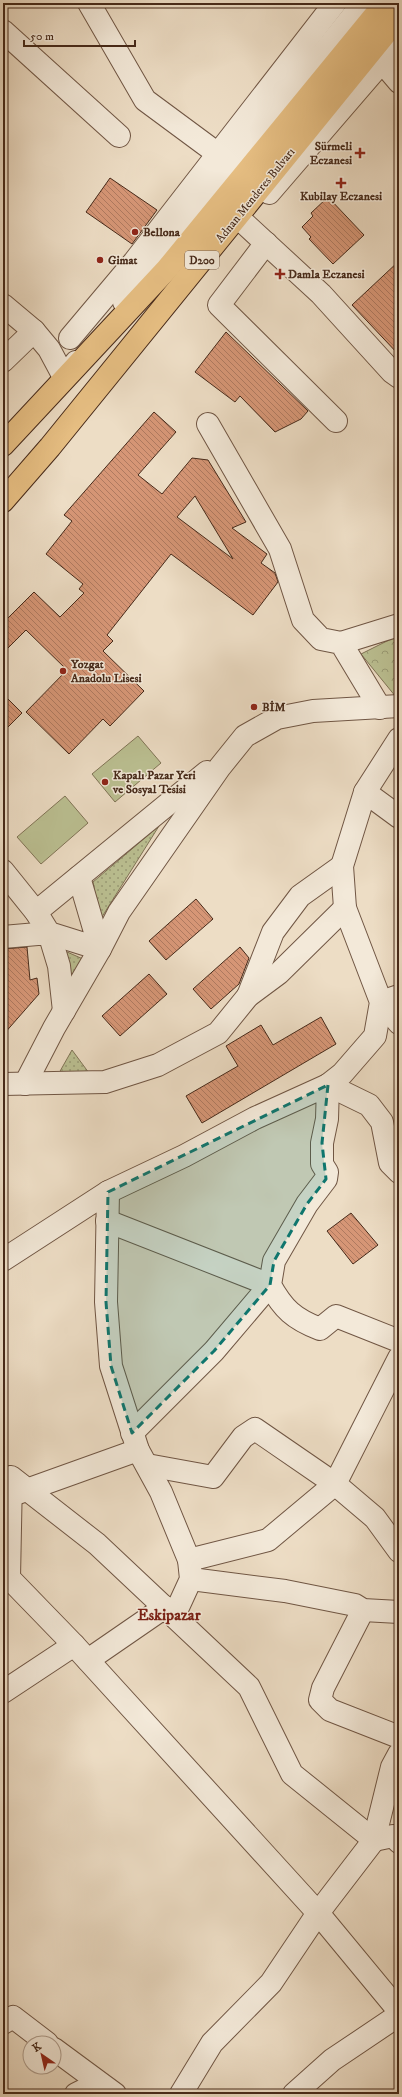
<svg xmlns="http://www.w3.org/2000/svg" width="402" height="2097" font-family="'IM FELL DW Pica',serif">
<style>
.grass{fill:url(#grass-dots);stroke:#807456}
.forest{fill:url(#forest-crowns);stroke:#807456}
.pitch{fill:#bbc092;stroke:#807456}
.building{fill:url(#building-back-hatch);stroke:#462919;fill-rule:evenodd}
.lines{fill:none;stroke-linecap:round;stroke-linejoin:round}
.minor-casing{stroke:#705644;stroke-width:24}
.highway-casing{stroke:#462919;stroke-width:24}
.minor{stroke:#f3e9d9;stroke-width:22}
.highway{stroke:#e6be82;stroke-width:22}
.marked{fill:#0f766e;fill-opacity:0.2;stroke:#0f766e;stroke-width:3;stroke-dasharray:8 5;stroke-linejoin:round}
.poi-dot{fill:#8f2418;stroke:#f3e9d9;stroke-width:1.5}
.labels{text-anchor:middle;stroke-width:3;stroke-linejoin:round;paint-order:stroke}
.shield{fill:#f3e9d9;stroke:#7a6353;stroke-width:1}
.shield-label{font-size:11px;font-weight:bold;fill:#462919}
.poi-label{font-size:12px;font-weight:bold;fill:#462919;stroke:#f3e9d9;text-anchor:start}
.street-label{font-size:12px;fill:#462919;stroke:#f3e9d9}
.district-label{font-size:16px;font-weight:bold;fill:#7a1f14;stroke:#f3e9d9}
</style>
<defs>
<pattern id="grass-dots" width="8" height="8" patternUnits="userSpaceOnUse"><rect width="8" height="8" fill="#bbc092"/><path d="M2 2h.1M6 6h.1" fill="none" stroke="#9a9c76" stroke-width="1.8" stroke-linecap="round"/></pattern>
<pattern id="forest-crowns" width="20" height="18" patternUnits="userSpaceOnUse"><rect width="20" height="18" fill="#bbc092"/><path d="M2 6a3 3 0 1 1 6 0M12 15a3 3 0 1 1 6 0" fill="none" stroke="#9a9c76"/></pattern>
<pattern id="building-back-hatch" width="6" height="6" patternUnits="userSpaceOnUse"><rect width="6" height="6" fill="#d69676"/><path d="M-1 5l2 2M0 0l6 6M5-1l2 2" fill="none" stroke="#af7a60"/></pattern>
</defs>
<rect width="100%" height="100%" fill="#edddc5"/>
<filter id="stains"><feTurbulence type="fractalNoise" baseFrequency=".005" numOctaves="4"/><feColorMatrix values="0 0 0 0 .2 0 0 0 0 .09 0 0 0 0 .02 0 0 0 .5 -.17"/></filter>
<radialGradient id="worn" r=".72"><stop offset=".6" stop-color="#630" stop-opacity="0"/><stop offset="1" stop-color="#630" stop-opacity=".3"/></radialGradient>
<g class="grass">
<polygon points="159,826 100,920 93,882"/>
<polygon points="58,948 83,959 69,986"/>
<polygon points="72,1050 89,1073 59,1073"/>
</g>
<polygon class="forest" points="399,635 399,693 396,697 361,654"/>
<g class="pitch">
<polygon points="138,736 161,763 115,802 92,774"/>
<polygon points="65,796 88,823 41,864 17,837"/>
</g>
<g class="building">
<polygon points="110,178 157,210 132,244 86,212"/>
<polygon points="328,197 364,235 333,264 309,239 311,237 302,227 313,216 311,213"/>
<polygon points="399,261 399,355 352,305"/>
<polygon points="226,332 308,411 301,419 275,432 240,396 235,402 195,372"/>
<path d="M154,412L176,432L138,475L162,494L192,458L208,460L246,522L232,528L267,554L261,563L275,573L278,582L253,615L171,554L107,635L113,641L103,651L144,691L110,726L103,719L69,754L26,712L67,670L26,630L3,653V623L34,592L60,617L84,593L79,589L83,584L46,554L72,521L64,515ZM195,496L233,559L177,517Z"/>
<polygon points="3,694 22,713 3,732"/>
<polygon points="196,899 213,919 166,960 149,941"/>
<polygon points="27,947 30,980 37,978 39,994 3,1035 3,949"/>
<polygon points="240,947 249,958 239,984 211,1009 193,989"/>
<polygon points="149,974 167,994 120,1036 102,1016"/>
<polygon points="321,1017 336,1044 202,1123 186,1096 238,1066 226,1046 261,1025 273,1045"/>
<polygon points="351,1213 378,1245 353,1264 327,1231"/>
</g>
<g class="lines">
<defs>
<g id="minor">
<polyline points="89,3 145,100 218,154"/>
<polyline points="3,31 119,136"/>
<polyline points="382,62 399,82"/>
<polyline points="269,193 399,42"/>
<polyline points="244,223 321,294 392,372 399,377"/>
<polyline points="266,243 219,305 336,421"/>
<polyline points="124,302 363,3"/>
<polyline points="3,305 34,331 49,349 64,377 76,362"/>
<polyline points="70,338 134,262 335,3"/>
<polyline points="3,361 34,331"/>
<polyline points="208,424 280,549 303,620 321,639 341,643 380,708"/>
<polyline points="341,643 399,625"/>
<polyline points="365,792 399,817"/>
<polyline points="3,871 36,912 49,933 100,949 79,877"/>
<polyline points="36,912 207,772"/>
<polyline points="3,937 49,933 59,966 64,1011"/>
<polyline points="248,996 273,932 300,896 342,866"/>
<polyline points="399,996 381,1002 399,1023"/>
<polyline points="3,1084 105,1082 158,1065 218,1033 248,996 279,973 345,908"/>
<polyline points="25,1084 54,1028 100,949 119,912 220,767 245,736 277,718 313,711 399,706"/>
<polyline points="328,1085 342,1074 375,1036 381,1002 345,908 342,866 365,792 399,739"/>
<polyline points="328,1085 369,1105 382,1122 390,1163 399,1172"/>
<path d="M108,1192L184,1156L255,1118L328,1085L327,1119L322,1143V1164L327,1172L326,1179L307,1204L274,1261L270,1285C283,1309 294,1319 320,1329L336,1316L399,1341"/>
<polyline points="107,1221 270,1285 214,1351 132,1433"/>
<polyline points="3,1260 108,1192 106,1302 111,1366 138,1450 161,1492 189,1560 191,1579 174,1616"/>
<polyline points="399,1358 335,1484 375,1518 399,1551"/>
<polyline points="147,1465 213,1477 243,1437 255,1429 335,1484 268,1540 189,1560"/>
<polyline points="18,1493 138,1450"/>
<polyline points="191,1579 285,1591 355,1605 363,1610 399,1612"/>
<polyline points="363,1610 323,1688 320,1700 330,1710 399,1737"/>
<polyline points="88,1660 165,1607"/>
<polyline points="3,1692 74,1645"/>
<polyline points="399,1842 393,1836 374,1840 292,1774 249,1687 97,1544 11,1477 9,1578 74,1645 318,1913 399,2011"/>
<polyline points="3,2023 13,2017 47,2043"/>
<polyline points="54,2049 115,2094"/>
<polyline points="76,2094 98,2083"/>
<polyline points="181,2094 212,2043 271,1983 318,1913 374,1840 392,1767 399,1754"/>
<polyline points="294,2094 332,2060 399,2015"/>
</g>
<g id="highway">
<polyline points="3,445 167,269 385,3"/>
<polyline points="3,501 50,447 399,17"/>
</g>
</defs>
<use href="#minor" class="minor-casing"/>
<use href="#highway" class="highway-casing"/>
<use href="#minor" class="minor"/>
<use href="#highway" class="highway"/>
</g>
<path class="marked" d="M328,1085L322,1143L326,1179L307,1204L274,1261L270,1285L214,1351L132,1433L111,1366L106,1302L108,1192Z"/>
<g class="poi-dot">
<path d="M358 147h4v4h4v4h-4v4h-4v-4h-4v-4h4z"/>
<path d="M339 177h4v4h4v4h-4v4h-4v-4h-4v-4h4z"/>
<circle cx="135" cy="232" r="4"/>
<circle cx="100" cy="260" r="4"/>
<path d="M278 268h4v4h4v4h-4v4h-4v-4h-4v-4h4z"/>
<circle cx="63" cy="671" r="4"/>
<circle cx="254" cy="707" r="4"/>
<circle cx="105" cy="782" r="4"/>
</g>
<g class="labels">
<rect class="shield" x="185" y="251" width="34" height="18" rx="3"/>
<g class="shield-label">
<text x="202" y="264">D200</text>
</g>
<g class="poi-label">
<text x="352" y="150" text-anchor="end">Sürmeli<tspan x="352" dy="14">Eczanesi</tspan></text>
<text x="341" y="200" text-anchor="middle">Kubilay Eczanesi</text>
<text x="143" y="236">Bellona</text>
<text x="108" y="264">Gimat</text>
<text x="288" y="278">Damla Eczanesi</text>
<text x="71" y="668">Yozgat<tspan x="71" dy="14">Anadolu Lisesi</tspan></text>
<text x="262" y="711">BİM</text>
<text x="113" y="779">Kapalı Pazar Yeri<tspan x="113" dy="14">ve Sosyal Tesisi</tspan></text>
</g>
<g class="street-label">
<text transform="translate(255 195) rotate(-51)" y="4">Adnan Menderes Bulvarı</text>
</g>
<g class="district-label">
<text x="169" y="1620">Eskipazar</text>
</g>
</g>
<rect width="402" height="2097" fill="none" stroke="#edddc5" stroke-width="16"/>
<rect x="4" y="4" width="394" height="2089" fill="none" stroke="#462919" stroke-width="2"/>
<rect x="8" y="8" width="386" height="2081" fill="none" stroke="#462919"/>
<g transform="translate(42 2055) rotate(326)"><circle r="19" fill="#f3e9d9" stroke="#ae9c8c"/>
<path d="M0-3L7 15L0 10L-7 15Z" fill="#8f2418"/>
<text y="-6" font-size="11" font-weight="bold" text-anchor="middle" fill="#462919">K</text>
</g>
<path d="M24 40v6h111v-6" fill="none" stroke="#462919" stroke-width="2"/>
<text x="30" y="40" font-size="12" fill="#462919" stroke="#f3e9d9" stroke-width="3" paint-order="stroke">50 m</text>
<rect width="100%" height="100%" filter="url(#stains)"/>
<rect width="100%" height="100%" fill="url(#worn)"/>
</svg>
